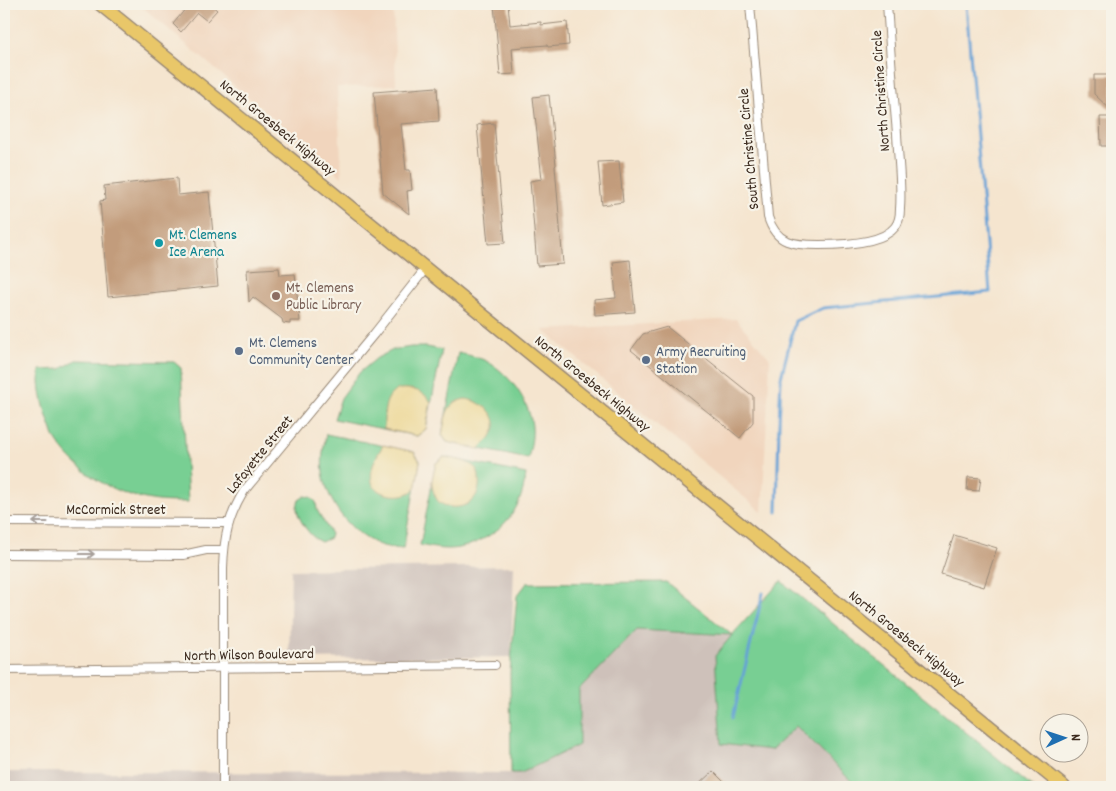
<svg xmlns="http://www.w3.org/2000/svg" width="1116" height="791" font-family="Dekko,sans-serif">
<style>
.built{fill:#f1d5bd}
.industrial{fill:#cec1ba}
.green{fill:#78cf93;stroke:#5a7c58}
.sand{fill:#eeda9e;stroke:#94825e}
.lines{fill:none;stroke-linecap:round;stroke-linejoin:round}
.stream{stroke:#65a1d6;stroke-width:3}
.building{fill:#c29c7b}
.minor-casing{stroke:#988876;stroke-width:10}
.primary-casing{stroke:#988876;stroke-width:15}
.minor{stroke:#fff;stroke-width:8}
.primary{stroke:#e9c769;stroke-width:12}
.oneway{stroke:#a79f9a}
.culture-dot{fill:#0f9aa8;stroke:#f7f3e8;stroke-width:2}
.education-dot{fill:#8d6e63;stroke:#f7f3e8;stroke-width:2}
.service-dot{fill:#5c6f8a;stroke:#f7f3e8;stroke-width:2}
.labels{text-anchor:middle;stroke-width:4.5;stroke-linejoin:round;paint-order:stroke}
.street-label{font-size:15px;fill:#3b2a1e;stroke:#f7f3e8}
.culture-label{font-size:15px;fill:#0d838f;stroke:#f7f3e8;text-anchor:start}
.education-label{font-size:15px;fill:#785e54;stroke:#f7f3e8;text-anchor:start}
.service-label{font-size:15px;fill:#4e5e75;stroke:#f7f3e8;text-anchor:start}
</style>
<rect width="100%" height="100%" fill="#f7f3e8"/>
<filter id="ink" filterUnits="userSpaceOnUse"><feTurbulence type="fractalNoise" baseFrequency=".02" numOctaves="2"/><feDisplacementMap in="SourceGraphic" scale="10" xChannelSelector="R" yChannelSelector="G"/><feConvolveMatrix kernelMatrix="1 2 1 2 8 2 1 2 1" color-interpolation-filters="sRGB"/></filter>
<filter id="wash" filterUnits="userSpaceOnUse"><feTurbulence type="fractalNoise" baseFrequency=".0096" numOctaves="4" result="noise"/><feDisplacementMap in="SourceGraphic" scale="20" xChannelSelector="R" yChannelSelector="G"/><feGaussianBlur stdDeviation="1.12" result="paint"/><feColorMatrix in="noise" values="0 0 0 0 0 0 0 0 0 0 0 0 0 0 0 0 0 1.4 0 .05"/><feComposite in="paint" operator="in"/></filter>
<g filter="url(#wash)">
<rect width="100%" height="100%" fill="#f5e5cf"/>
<g class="built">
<polygon points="139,4 393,4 396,85 337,87 342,177"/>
<polygon points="736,319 770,359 762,512 543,330"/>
</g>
<g class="industrial">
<polygon points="514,566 511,657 289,659 291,570"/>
<polygon points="636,630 732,635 880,787 4,787 4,772 521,773 579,745 579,690"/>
</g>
<g class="green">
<polygon points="411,347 427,347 442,350 426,429 417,436 334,419 341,398 360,372 377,358 393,350"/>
<path d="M458,353C468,355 479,357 488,362C509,374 526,397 531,420C534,433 531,446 528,459L447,442L442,435Z"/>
<path d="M76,360L174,362L181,368L188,502C174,502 160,502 146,499C112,493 78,472 58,443C55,439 53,434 52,430C44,410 39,391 40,370L61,369Z"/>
<path d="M326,434L414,452L420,461L403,549C393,548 382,547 373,542C347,529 327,501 323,472C321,459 324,446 326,434Z"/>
<path d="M444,457L526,474C524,488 521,500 514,511C502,532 471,549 448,549C438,549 429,547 420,545L436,463Z"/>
<path d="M305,496L311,497L316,502L317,510L331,534L330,538L321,542C311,538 298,520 297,509C297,506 298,503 299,500Z"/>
<polygon points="781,581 1033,787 857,787 796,726 771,750 721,744 715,656 732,635 637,630 579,690 579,745 521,773 511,773 510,672 517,596 527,583 666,582 732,635"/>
</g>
<g class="sand">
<path d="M400,389C413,388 424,391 431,402L426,429L417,436L384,429C384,415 383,394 400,389Z"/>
<path d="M465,399C477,400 494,410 495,423C496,428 493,433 490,438C486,442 483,446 478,449L447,442L442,435C446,417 445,403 465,399Z"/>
<path d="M383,445L414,452L420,461C419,467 417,483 415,488C408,500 375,497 372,482C369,468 377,456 383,445Z"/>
<path d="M444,457C453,459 465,460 473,466C478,469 479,474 479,479C481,497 468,509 451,507C447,506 443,505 440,503C436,500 433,491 432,486C431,479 435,469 436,463Z"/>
</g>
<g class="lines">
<g class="stream">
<polyline points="777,512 779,424 781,378 795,321 823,308 990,292 966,4"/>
<polyline points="733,717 763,593"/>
</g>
</g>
<g id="blocks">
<g class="building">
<polygon points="193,4 210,4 217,10 207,21 197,13 181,32 173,24 187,7 189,9"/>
<polygon points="494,4 508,4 510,25 541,22 541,25 567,22 569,45 548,47 547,45 512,48 514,74 500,75"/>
<polygon points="1094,75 1112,75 1112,111 1094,94"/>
<polygon points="437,87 439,121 401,124 406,170 410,170 412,190 407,191 409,214 383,193 374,92"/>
<polygon points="549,95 556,165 555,166 563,264 537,266 530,181 542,179 533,97"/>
<polygon points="1100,117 1112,117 1112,146 1101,146"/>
<polygon points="494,123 505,243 488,244 477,125"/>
<polygon points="619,161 623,202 602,205 598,162"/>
<polygon points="177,178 178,195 209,192 218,286 108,297 100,201 105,200 104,186"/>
<polygon points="630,260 635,312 595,315 594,300 616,298 613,262"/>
<polygon points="279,268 280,275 295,274 300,321 290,321 290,324 283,323 282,319 253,297 249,302 247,270"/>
<polygon points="667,327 753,396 753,422 740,438 631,350 643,334"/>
<polygon points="968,477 981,478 979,491 967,490"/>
<polygon points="954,535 997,548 984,587 941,574"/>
<polygon points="713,771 729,787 696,787"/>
</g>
</g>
</g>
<g filter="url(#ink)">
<use href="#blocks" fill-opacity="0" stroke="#988876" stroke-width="1"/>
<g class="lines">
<defs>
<g id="minor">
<path d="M750,4L768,217C776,244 794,245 819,245C839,245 882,244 895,227C899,222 900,215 900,209C902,184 898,158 897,133C893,90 890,47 887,4"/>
<polyline points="4,522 229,523"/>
<polyline points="4,554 183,555 206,550 224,550"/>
<polyline points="4,670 495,665"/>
<path d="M223,787V568C224,537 228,518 244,491L374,334L426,268"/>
</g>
<polyline id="primary" points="100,4 1064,787"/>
</defs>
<use href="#minor" class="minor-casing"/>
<use href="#primary" class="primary-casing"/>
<use href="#minor" class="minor"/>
<use href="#primary" class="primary"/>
</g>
<defs><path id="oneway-shaft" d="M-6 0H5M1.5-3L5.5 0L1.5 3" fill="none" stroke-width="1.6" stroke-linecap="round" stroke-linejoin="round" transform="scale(1.25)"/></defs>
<g class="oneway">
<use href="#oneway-shaft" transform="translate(40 522) rotate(-180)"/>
<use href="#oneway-shaft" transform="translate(87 554)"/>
</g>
</g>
<circle class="culture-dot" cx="159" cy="243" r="5"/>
<circle class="education-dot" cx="276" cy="296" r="5"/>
<g class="service-dot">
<circle cx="239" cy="351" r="5"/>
<circle cx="646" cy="360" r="5"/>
</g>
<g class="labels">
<g class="street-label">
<text transform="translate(880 91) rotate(-94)" y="5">North Christine Circle</text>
<text transform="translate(278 127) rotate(39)" y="5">North Groesbeck Highway</text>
<text transform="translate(748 149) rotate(-95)" y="5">South Christine Circle</text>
<text transform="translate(593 383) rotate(39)" y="5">North Groesbeck Highway</text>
<text transform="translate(259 454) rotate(-51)" y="5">Lafayette Street</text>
<text x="116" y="514">McCormick Street</text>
<text transform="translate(907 638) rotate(39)" y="5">North Groesbeck Highway</text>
<text transform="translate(249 654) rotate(-1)" y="5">North Wilson Boulevard</text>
</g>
<g class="culture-label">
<text x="169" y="239">Mt. Clemens<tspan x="169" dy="17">Ice Arena</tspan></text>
</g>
<g class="education-label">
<text x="286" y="292">Mt. Clemens<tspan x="286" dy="17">Public Library</tspan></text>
</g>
<g class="service-label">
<text x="249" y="347">Mt. Clemens<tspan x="249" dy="17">Community Center</tspan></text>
<text x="656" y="356">Army Recruiting<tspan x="656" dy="17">Station</tspan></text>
</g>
</g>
<rect width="1116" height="791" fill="none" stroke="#f7f3e8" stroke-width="20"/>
<g transform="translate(1064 738) rotate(87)"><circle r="24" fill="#f7f3e8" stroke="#aca397"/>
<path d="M0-4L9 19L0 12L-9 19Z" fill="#1f6fb2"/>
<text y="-8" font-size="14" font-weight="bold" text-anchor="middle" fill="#3b2a1e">N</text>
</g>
</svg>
